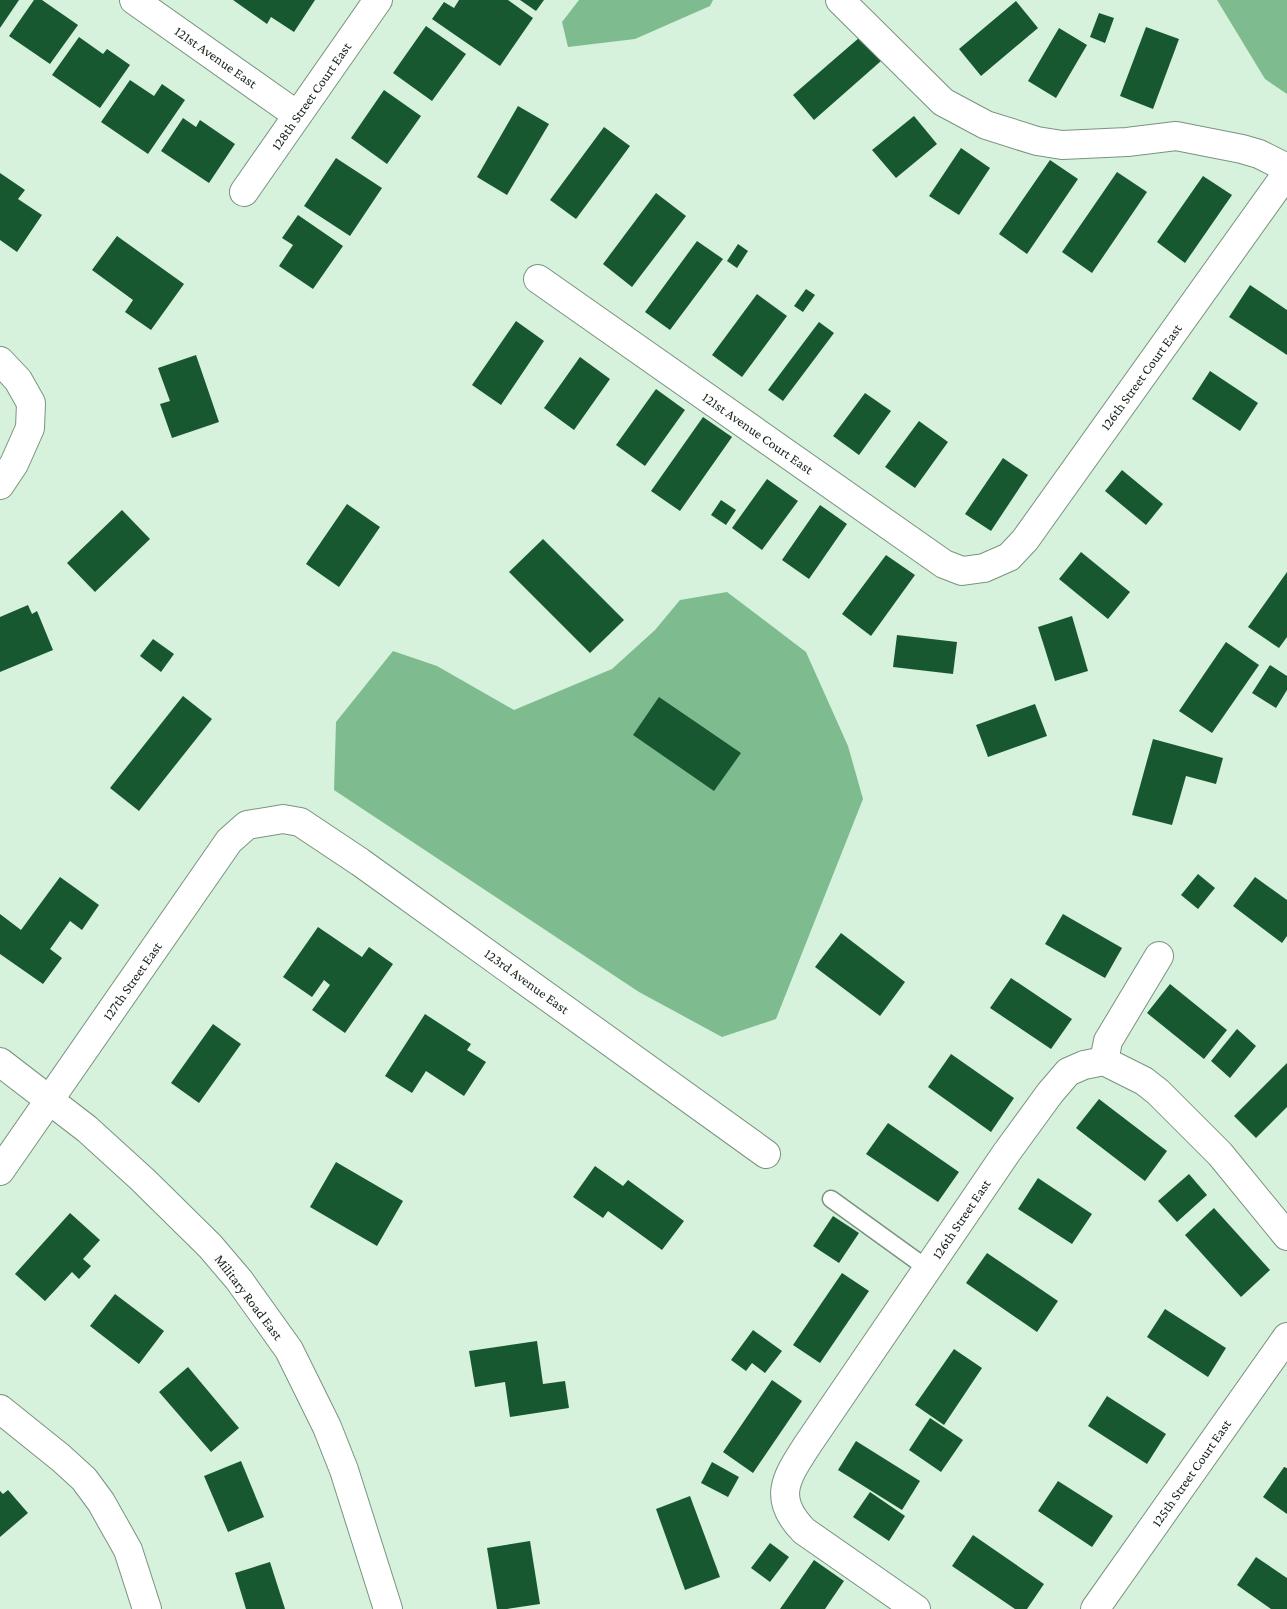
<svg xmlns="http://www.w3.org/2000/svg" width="1287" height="1609" viewBox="0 0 1287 1609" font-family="'Crimson Pro',serif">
  <rect width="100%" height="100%" fill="#d6f2dc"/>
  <g fill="#7ebc8f">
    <polygon points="579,0 713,0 710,6 635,39 568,47 562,22"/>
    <polygon points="1217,0 1287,0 1287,94 1265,79"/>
    <polygon points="727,592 806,652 848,746 863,799 776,1019 722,1037 639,992 334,790 336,722 393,651 437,666 514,710 612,669 655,630 680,600"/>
  </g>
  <g fill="#175830">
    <polygon points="0,0 19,0 0,28"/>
    <polygon points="34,0 42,0 78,25 50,64 9,36"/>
    <polygon points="233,0 315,0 294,32 271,17 267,24"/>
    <polygon points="459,0 508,0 533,18 500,66 432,19 444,2 454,8"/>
    <polygon points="520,0 544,0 536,11"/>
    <polygon points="1016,1 1038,28 981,76 959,49"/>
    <polygon points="1099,13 1114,18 1105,43 1090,37"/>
    <polygon points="426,26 466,54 432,101 393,73"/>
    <polygon points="1146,27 1179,39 1153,109 1120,96"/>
    <polygon points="1059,28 1087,45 1056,98 1028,81"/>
    <polygon points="79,37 103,54 107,49 130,65 100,108 52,75"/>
    <polygon points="860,37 881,61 814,120 793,95"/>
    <polygon points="130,80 154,96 162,84 185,100 148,154 101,122"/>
    <polygon points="384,90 421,116 387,164 351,138"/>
    <polygon points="518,106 549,124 507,195 477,177"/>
    <polygon points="914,116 937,144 896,178 872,150"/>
    <polygon points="183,118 196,127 200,120 235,144 209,183 161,151"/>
    <polygon points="604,127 630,146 576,219 550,200"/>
    <polygon points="961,148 990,168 959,215 929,196"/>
    <polygon points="336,158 382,188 350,236 304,206"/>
    <polygon points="1050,160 1078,179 1027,254 999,234"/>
    <polygon points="1117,172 1147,192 1092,273 1062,252"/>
    <polygon points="0,173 25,190 18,199 42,215 17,252 0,240"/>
    <polygon points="1203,176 1232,195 1185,263 1157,242"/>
    <polygon points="656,193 686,216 632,287 603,264"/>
    <polygon points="298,215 343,246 313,289 279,266 293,245 282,238"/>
    <polygon points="117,236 184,284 151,330 125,312 133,300 92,270"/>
    <polygon points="697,241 723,259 670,330 645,312"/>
    <polygon points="738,244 748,251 737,268 727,261"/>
    <polygon points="1250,285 1287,310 1287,355 1229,317"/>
    <polygon points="806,289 815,295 803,312 794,306"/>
    <polygon points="757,294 787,316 742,377 712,355"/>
    <polygon points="516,321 544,341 501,405 472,385"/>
    <polygon points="819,322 834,333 783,401 768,390"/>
    <polygon points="196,355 219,422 172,438 160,404 170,401 158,368"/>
    <polygon points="580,357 610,379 574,430 544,408"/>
    <polygon points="1210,371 1258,403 1240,431 1192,399"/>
    <polygon points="656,389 685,410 645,466 616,445"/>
    <polygon points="865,393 891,411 859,455 833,436"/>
    <polygon points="703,417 732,437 680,511 651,491"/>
    <polygon points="919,421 948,442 915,488 885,467"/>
    <polygon points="1003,458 1028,475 991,531 965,514"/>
    <polygon points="1122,470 1163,504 1146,525 1105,491"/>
    <polygon points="767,479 798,501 762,550 732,528"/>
    <polygon points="721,500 736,510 726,525 711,515"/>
    <polygon points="347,504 380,527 339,587 306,564"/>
    <polygon points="820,505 847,524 809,579 782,560"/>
    <polygon points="122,510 150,539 95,592 67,563"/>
    <polygon points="543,539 624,620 590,653 509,572"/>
    <polygon points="1081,552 1130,592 1108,619 1059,579"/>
    <polygon points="886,555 915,575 871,636 842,614"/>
    <polygon points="1287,572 1287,637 1279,648 1248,627"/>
    <polygon points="28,605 32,614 37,611 53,650 0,672 0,617"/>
    <polygon points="1072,616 1088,671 1055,681 1038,627"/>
    <polygon points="897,635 957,642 953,674 893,667"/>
    <polygon points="153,639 174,654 161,672 140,656"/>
    <polygon points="1226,642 1259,665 1212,733 1179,711"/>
    <polygon points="1270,665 1287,676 1287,690 1276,708 1252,693"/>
    <polygon points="183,696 212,719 139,811 110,788"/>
    <polygon points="659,697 741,753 714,791 633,735"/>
    <polygon points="1035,704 1047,736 988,757 976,725"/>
    <polygon points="1153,739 1223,758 1216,784 1186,776 1172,825 1132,815"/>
    <polygon points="1198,874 1215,888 1198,909 1181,895"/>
    <polygon points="60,877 99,905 82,930 70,921 50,949 62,958 43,984 0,954 0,914 21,930"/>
    <polygon points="1255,877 1287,900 1287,936 1282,943 1233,906"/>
    <polygon points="1063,914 1122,948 1105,978 1045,944"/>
    <polygon points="318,927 362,957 369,947 393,964 345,1033 312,1010 330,985 324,980 312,997 283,977"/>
    <polygon points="841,933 905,982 880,1016 815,967"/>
    <polygon points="1011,978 1072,1019 1051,1049 990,1008"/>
    <polygon points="1170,984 1227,1030 1204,1059 1147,1013"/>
    <polygon points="425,1014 471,1044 467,1050 486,1062 464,1096 426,1071 412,1093 385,1076"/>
    <polygon points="213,1024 241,1044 199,1103 171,1083"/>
    <polygon points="1237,1029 1256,1046 1230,1078 1211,1061"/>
    <polygon points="951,1054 1014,1098 991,1132 928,1087"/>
    <polygon points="1287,1063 1287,1107 1256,1138 1234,1116"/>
    <polygon points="1099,1099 1167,1151 1145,1181 1076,1128"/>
    <polygon points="888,1123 959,1172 938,1202 866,1154"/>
    <polygon points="336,1162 403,1201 377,1246 310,1207"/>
    <polygon points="595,1166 623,1186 628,1180 684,1221 662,1250 608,1211 603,1218 573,1197"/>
    <polygon points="1189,1174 1207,1195 1177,1222 1158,1201"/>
    <polygon points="1038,1178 1092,1214 1072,1244 1018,1209"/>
    <polygon points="1214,1208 1270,1270 1241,1297 1185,1235"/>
    <polygon points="70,1213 100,1240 83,1259 91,1266 79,1279 72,1272 45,1301 15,1274"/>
    <polygon points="833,1216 859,1233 839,1263 813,1246"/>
    <polygon points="987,1253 1058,1301 1037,1332 966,1283"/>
    <polygon points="842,1273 869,1291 820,1363 793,1345"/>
    <polygon points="115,1294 164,1331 139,1364 90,1326"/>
    <polygon points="1165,1309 1226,1348 1208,1377 1147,1337"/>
    <polygon points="753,1330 782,1351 765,1373 752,1363 746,1371 731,1360"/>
    <polygon points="537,1341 543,1384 565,1381 569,1408 510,1417 505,1382 475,1387 469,1351"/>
    <polygon points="954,1349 982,1368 944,1425 915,1405"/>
    <polygon points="188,1367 239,1428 211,1452 159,1392"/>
    <polygon points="772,1380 802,1401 753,1473 723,1452"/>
    <polygon points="1107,1396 1166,1434 1147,1464 1088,1426"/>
    <polygon points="930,1418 963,1440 941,1472 909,1450"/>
    <polygon points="856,1441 920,1481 902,1510 838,1470"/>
    <polygon points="241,1461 264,1517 228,1532 204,1476"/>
    <polygon points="712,1462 739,1477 728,1497 701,1483"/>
    <polygon points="1284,1467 1287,1468 1287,1514 1263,1497"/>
    <polygon points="1058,1481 1113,1516 1092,1547 1038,1511"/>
    <polygon points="8,1490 28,1513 0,1537 0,1491 3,1494"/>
    <polygon points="870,1492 905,1516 889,1541 853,1517"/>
    <polygon points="690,1496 720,1577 685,1590 656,1509"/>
    <polygon points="973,1535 1044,1584 1027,1609 1015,1609 952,1566"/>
    <polygon points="530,1541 540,1604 507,1609 497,1609 487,1548"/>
    <polygon points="770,1543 789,1557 770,1582 751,1568"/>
    <polygon points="1256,1557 1287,1578 1287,1609 1271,1609 1237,1585"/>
    <polygon points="814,1560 844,1581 825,1609 780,1609"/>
    <polygon points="270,1562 285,1609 246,1609 235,1573"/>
  </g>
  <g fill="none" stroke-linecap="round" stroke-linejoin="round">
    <g stroke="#79937f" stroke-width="19">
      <polyline id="service" points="831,1199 928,1269"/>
    </g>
    <g stroke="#79937f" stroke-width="30">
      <g id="minor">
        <polyline points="134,0 297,115"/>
        <polyline points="840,0 943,102 986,125 1037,141 1062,145 1127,142 1176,136 1242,149 1259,154 1287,168"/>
        <polyline points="244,192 378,0"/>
        <polyline points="538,279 944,564 962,571 984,568 1009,557 1025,540 1287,173"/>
        <polyline points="0,361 18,380 31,403 30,428 14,464 0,485"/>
        <polyline points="1104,1061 1144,1081 1158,1092 1220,1154 1287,1236"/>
        <polyline points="0,1171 229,841 247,825 283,819 300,822 360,862 766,1154"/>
        <polyline points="0,1409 61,1458 84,1479 101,1502 128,1550 147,1609"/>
        <path d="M916,1609L804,1531C772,1499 786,1478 806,1447L1007,1152L1050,1093L1068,1072L1084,1065L1104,1061L1108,1041L1159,956"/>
        <polyline points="1095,1609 1287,1337"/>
      </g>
    </g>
    <g stroke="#79937f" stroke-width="30">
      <polyline id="secondary" points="0,1062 87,1129 143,1180 210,1246 239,1280 289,1350 327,1427 344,1470 388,1609"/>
    </g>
    <use href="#service" stroke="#fff" stroke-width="16"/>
    <use href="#minor" stroke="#fff" stroke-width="28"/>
    <use href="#secondary" stroke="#fff" stroke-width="28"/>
  </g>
  <g text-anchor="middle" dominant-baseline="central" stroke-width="5" stroke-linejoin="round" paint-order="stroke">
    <g font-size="14" fill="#17211a" stroke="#fff">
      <text transform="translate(216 57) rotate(35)">121st Avenue East</text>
      <text transform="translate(311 96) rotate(-55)">128th Street Court East</text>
      <text transform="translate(1141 377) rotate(-54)">126th Street Court East</text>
      <text transform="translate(758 433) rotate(35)">121st Avenue Court East</text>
      <text transform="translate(132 981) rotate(-55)">127th Street East</text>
      <text transform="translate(527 981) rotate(36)">123rd Avenue East</text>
      <text transform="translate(961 1219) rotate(-56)">126th Street East</text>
      <text transform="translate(249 1297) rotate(53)">Military Road East</text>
      <text transform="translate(1191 1473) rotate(-55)">125th Street Court East</text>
    </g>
  </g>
</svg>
